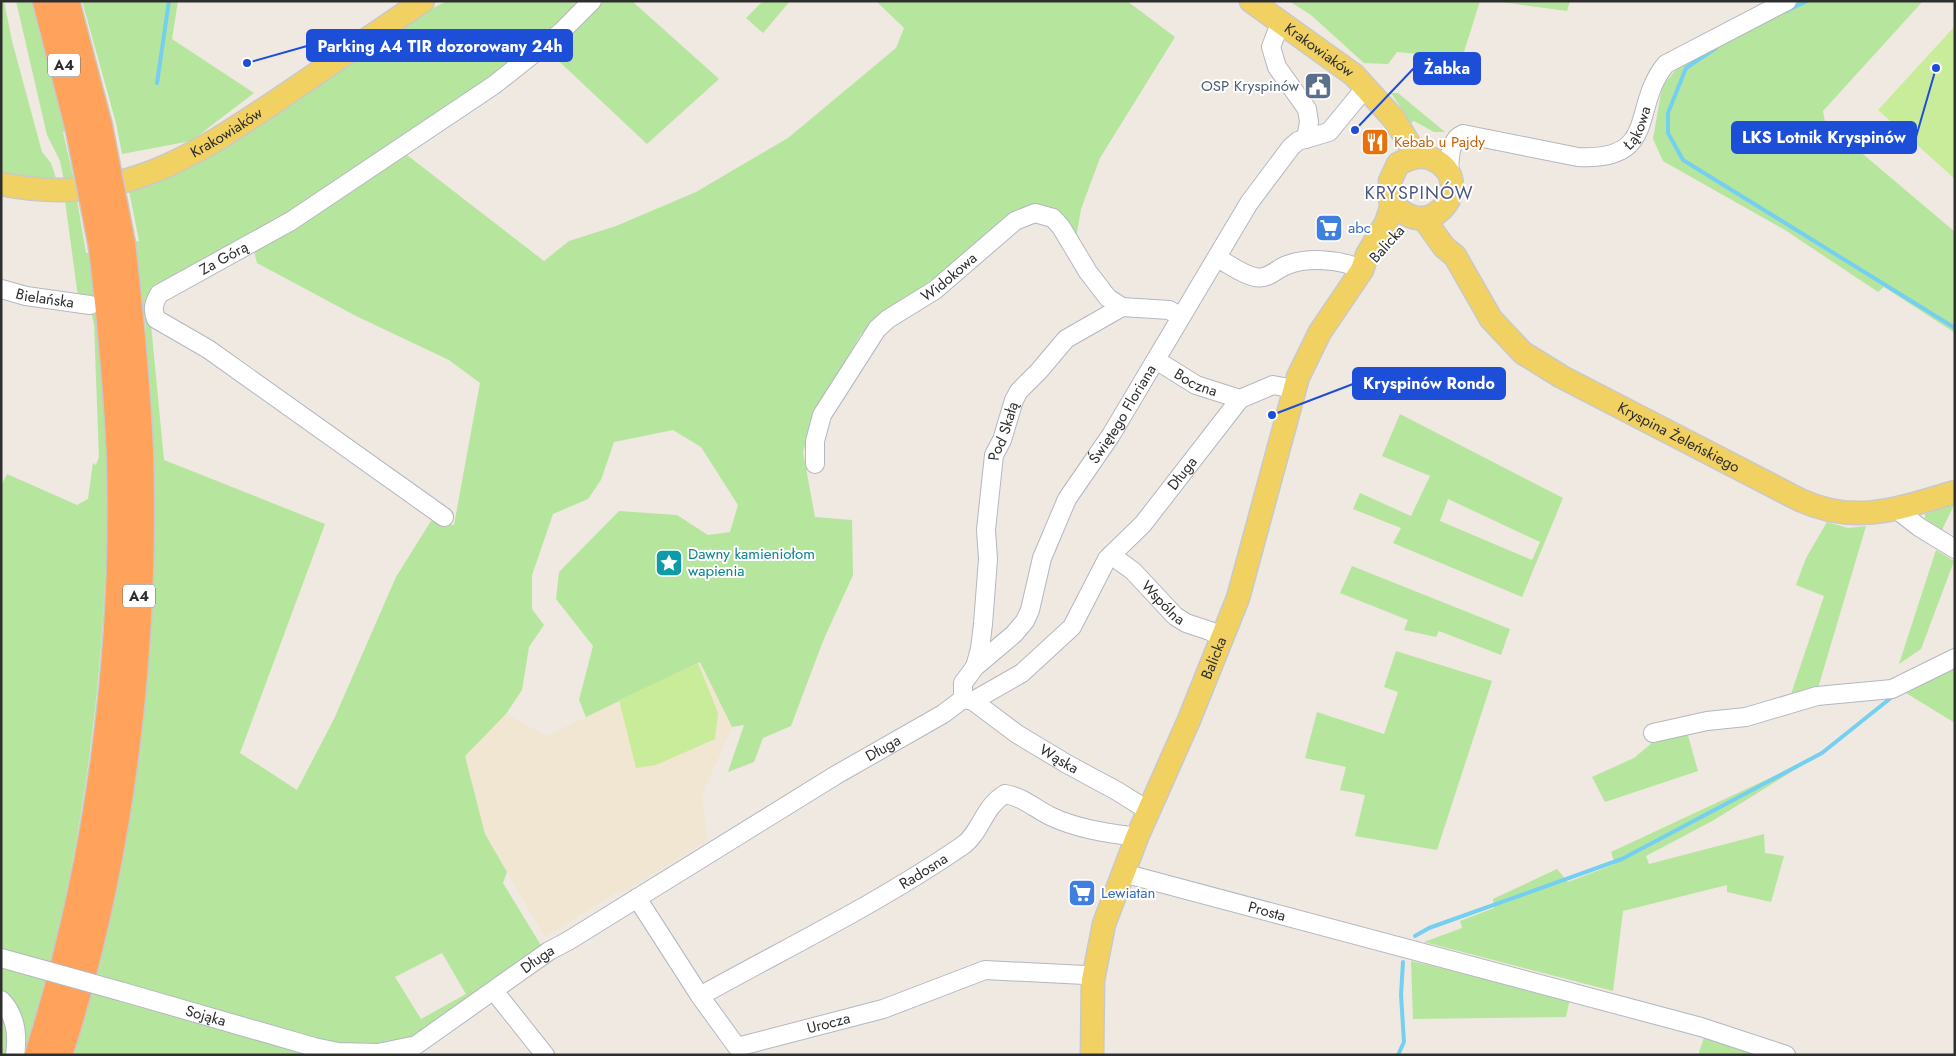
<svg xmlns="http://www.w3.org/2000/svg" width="1956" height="1056" viewBox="0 0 1956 1056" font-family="Jost,sans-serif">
  <rect width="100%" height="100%" fill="#efe9e1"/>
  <polygon fill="#f0e6d1" points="700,662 732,727 702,795 707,841 622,893 620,890 545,937 485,834 465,756 506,714 546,736"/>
  <g fill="#b6e59e" fill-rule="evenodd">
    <polygon points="1,1 4,1 12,41 42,152 51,163 57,181 1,175"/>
    <polygon points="16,1 34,1 67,131 63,132 75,184 65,185 60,161 47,135"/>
    <polygon points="82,1 178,1 172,39 254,93 191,141 122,154 116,123"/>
    <path d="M447,1H583L492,81L283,220L192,272L150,314L164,460L325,524L240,753L297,790L334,719L396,577L431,521L454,525L480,383L449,360L356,316L257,263L254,251L403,152L544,261L569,241L616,226L696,192L788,138L896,48L904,28L876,1H1127L1175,37L1100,158L1081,209L1075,244L1051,211L974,249L879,318L861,334L816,410L803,452L815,517L852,520L853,575L823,641L791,726L763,738L754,762L728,772L744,725L732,727L700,662L586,717L579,700L593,646L556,599L559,572L619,511L677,515L708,535L730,532L738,505L701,447L673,430L614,442L601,480L588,499L553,514L532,575V609L544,625L529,647L522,690L506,714L465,756L485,834L507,872L503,883L542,947L419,1036L356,1049L238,1020L210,1007L137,988L97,974L130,817L144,710L149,629L140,333L146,329L133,242L139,241L129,191L180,172L210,156L419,15ZM442,953L466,994L421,1019L395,977Z"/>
    <polygon points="604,1 632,1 719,79 647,144 548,51"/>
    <polygon points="763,1 790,1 763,33 746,18"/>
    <polygon points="1289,1 1480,1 1457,74 1429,55 1397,52 1388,64 1364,63 1311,15"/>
    <polygon points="1493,1 1570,1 1567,11"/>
    <polygon points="1796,1 1923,1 1823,111 1825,122 1955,232 1955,333 1884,287 1878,292 1785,230 1663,161 1653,139 1662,87 1682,62"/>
    <polygon points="1391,93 1398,93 1445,132 1434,132 1414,121 1411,123"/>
    <polygon points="64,193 76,194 86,253 91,252 95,301 78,297"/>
    <path d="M91,311L97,312C102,384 108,455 107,527C104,673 85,823 50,965L1,951V486L7,474L77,505L88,499L93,463L96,465L99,457L94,325Z"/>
    <path d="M1400,414L1563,498L1522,597L1393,543L1401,528L1353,509L1360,493L1411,516L1430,476L1382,456ZM1448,499L1540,542L1532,560L1440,521Z"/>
    <polygon points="1955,503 1942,530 1925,519 1925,513"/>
    <polygon points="1827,522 1848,528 1866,526 1818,688 1789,700 1824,596 1796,585 1806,558"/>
    <polygon points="1936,550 1954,561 1921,649 1899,664"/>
    <polygon points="1352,566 1510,629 1501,655 1439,631 1436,637 1404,630 1408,620 1340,593"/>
    <polygon points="1396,651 1492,681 1437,850 1355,836 1365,795 1340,790 1346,767 1305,758 1317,712 1384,734 1398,692 1384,687"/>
    <polygon points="1955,663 1955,723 1901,690"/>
    <polygon points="1687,732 1698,771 1605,802 1592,777 1634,758 1659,737"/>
    <polygon points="1817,756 1714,820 1646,856 1649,864 1764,834 1765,853 1784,856 1771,902 1727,892 1727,885 1623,911 1613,991 1424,942 1462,928 1460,921 1494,908 1493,899 1557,869 1568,882 1615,864 1611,852"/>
    <polygon points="1411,961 1570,998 1566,1017 1413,1019"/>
    <polygon points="1,967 47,978 24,1055 18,1055 25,1030 14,1010 1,995"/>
    <polygon points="91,989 330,1055 71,1055"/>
    <polygon points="1,1010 9,1026 11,1055 1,1055"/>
    <polygon points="1705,1035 1763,1055 1698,1055"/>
  </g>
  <g fill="#c9ec9a">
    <polygon points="1955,26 1955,179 1878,110"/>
    <polygon points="698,663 718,713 715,739 656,765 636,768 619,700"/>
  </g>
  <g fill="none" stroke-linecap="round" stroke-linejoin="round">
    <g stroke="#75cff0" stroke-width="4">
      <polyline points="1784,12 1807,1"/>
      <polyline points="1716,48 1686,68 1668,113 1668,133 1683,160 1955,328"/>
      <polyline points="157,83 169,1"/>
      <polyline points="1415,936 1429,928 1622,859 1822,753 1892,697"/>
      <polyline points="1398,1055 1404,1042 1401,995 1403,962"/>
    </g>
    <g stroke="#b4b7c1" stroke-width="20">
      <g id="minor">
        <polyline points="1281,21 1271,47 1277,67 1307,109 1309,122 1306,139"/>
        <path id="s1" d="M1449,175C1450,161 1448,140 1463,134L1578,157C1660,161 1630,107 1666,64L1787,1"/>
        <path d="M1217,258C1229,264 1243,275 1255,277C1268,280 1276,269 1287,265C1308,257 1342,259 1362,270"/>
        <path id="s2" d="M1,289L26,296L90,305"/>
        <path id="s3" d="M1156,360L1196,385L1240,399"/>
        <path id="s4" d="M815,464V441L822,415L877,329L888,319L935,290L1015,221L1035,213L1053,218L1061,227L1088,272L1108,298L1122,307"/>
        <polyline points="1896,509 1919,527 1955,549"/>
        <path id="s5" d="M444,517L208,349L156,319C152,309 154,303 159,294L291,221L494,85L561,32L592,1"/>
        <path id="s6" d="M1111,555L1133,571L1175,616L1186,623L1210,631L1223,638"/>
        <path id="s7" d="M975,667L980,649L983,624L988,559L986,530L994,455L1002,440L1014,400L1019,391L1039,371L1066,339L1122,307L1169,310L1180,316"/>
        <path id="s8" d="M963,699V683L975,667L1014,634L1025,621L1030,610L1042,558L1067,499L1111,435L1249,203L1291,147L1298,141L1329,132L1366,87"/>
        <path id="s9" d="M973,701L1022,673L1072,627L1107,559L1143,524L1240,399L1273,385L1294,389"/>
        <polyline points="1653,733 1707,721 1746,717 1817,696 1892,689 1955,658"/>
        <path id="s10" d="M1123,873L1701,1027L1786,1055"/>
        <path id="s11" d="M637,898L700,996L737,1047L883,1009L985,970L1085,975L1093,980"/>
        <polyline points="1,958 19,963"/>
        <polyline points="494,991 545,1055"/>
        <path id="s12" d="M123,992L314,1047L338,1052L378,1053L412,1046"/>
        <path id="s13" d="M700,996C788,947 879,903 962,846C981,833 983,807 1005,794C1023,797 1034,808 1050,816C1077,829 1107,833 1137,837"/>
        <path d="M1,1000C16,1015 18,1035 15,1055"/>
        <path id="s14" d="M402,1055L549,951L568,941L836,775L943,714L963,699L973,701L1017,734L1067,764L1117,791L1149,811"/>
      </g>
    </g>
    <g stroke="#c9c9c9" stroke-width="25">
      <g id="major">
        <path id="s15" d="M1251,1L1354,75L1394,119L1417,156"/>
        <path id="s16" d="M1,184C118,208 193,157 285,95C331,64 377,32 423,1"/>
        <path id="s17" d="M1424,219L1444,247L1455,256L1491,319L1523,353L1562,377L1800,500C1857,526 1899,508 1955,492"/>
        <path id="s18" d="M1092,1055L1093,980L1104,924L1137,837L1189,720L1238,598L1298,377L1320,332L1362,270L1367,255L1386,223L1391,208L1390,181L1398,164C1411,157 1424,153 1438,162C1477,188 1425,249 1390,199"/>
      </g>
    </g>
    <g stroke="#c9c9c9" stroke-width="29">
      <g id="highway">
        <polyline points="46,1 79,130"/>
        <polyline points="66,1 99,126"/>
        <path d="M38,1055C99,863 126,657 120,456C117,386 110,317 102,247"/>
        <path d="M59,1055C121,862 146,655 140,453C137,383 130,313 122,244"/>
      </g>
    </g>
    <use href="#minor" stroke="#fff" stroke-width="18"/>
    <use href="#major" stroke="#f2d163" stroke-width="22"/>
    <use href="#highway" stroke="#ffa35c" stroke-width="26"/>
    <g stroke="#b4b7c1" stroke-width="20" stroke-linecap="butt">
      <polyline id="minor-bridge" points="19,963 123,992"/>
    </g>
    <g stroke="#c9c9c9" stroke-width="29" stroke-linecap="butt">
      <g id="highway-bridge">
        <polyline points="99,126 122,244"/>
        <polyline points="79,130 102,247"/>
      </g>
    </g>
    <use href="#minor-bridge" stroke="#fff" stroke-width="18"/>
    <use href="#highway-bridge" stroke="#ffa35c" stroke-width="26"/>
  </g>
  <defs>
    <g id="civic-square" transform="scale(1.4375)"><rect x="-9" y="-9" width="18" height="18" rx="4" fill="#5c6f8a" stroke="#fff"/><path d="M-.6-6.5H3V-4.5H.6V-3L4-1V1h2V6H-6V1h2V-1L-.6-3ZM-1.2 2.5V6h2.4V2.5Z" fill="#fff"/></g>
    <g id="restaurant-square" transform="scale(1.4375)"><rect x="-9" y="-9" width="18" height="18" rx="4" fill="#e8710a" stroke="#fff"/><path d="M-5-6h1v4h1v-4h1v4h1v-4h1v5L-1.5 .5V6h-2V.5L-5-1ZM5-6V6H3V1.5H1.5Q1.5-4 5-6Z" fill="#fff"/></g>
    <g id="supermarket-square" transform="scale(1.4375)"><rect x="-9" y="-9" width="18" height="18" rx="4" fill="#3f7fe0" stroke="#fff"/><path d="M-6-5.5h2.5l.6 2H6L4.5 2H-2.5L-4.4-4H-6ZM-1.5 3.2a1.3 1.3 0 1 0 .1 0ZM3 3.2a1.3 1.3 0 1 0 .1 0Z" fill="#fff"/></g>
    <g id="sight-square" transform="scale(1.4375)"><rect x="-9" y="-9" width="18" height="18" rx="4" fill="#0f9aa8" stroke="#fff"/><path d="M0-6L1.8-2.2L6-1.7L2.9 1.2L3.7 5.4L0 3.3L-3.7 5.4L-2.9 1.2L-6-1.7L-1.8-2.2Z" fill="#fff"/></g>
  </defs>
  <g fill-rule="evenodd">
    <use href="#civic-square" x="1318" y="86"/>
    <use href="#restaurant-square" x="1375" y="142"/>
    <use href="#supermarket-square" x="1329" y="228"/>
    <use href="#sight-square" x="669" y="563"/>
    <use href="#supermarket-square" x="1082" y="893"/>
  </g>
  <g text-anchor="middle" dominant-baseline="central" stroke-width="4" stroke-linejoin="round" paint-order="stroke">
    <g fill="#fff" stroke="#6d6d6d" stroke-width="1">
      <rect x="48" y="53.5" width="32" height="23" rx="4"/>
      <rect x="123" y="584.5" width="32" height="23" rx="4"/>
    </g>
    <g font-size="14" font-weight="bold" fill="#2e2e2e">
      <text x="64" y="65">A4</text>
      <text x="139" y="596">A4</text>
    </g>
    <g font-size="15" fill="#2e2e2e" stroke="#fff">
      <text stroke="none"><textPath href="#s15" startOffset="84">Krakowiaków</textPath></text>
      <text stroke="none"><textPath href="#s1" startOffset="236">Łąkowa</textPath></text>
      <text stroke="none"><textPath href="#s16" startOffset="238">Krakowiaków</textPath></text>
      <text transform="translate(1387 244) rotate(-48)">Balicka</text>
      <text stroke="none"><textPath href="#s5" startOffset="450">Za Górą</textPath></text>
      <text stroke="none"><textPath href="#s4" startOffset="241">Widokowa</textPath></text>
      <text stroke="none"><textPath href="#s2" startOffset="45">Bielańska</textPath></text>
      <text stroke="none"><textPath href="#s3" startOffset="46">Boczna</textPath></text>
      <text stroke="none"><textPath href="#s8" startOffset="335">Świętego Floriana</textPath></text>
      <text stroke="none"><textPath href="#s7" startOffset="239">Pod Skałą</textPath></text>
      <text stroke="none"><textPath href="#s17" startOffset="345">Kryspina Żeleńskiego</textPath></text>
      <text stroke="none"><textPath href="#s9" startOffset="315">Długa</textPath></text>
      <text stroke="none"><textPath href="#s6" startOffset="71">Wspólna</textPath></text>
      <text stroke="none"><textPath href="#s18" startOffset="420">Balicka</textPath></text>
      <text stroke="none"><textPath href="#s14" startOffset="571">Długa</textPath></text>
      <text stroke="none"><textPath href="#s14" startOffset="779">Wąska</textPath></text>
      <text stroke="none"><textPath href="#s13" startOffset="256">Radosna</textPath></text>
      <text stroke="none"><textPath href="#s10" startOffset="149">Prosta</textPath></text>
      <text stroke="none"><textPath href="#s14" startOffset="166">Długa</textPath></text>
      <text stroke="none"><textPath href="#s12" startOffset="86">Sojąka</textPath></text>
      <text stroke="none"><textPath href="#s11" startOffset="274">Urocza</textPath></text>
    </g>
    <g font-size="15" fill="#4e5e75" stroke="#fff" text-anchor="end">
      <text x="1299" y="86">OSP Kryspinów</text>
    </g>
    <g font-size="15" fill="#c56008" stroke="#fff" text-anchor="start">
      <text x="1394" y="142">Kebab u Pajdy</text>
    </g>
    <g font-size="15" fill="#366cbe" stroke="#fff" text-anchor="start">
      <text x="1348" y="228">abc</text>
      <text x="1101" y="893">Lewiatan</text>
    </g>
    <g font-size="15" fill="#0d838f" stroke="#fff" text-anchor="start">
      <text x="688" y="554">Dawny kamieniołom<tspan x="688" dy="17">wapienia</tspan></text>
    </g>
    <g font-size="18" letter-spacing="1" fill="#4d5680" stroke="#fff">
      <text x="1419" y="193">KRYSPINÓW</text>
    </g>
  </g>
  <path fill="none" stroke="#1d4ed8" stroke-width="2" d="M247 63L307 46M1355 130L1414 68M1936 68L1916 137M1272 415L1353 384"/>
  <g fill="#1d4ed8" stroke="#fff" stroke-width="2">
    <circle cx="247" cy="63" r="5"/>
    <circle cx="1355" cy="130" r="5"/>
    <circle cx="1936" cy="68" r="5"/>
    <circle cx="1272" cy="415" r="5"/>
  </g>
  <g fill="#1d4ed8" stroke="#1d4ed8" stroke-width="2">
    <rect x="307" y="30" width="265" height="31" rx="5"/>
    <rect x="1414" y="53" width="66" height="31" rx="5"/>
    <rect x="1732" y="122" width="184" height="31" rx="5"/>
    <rect x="1353" y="368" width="152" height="31" rx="5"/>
  </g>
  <g font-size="16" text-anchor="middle" font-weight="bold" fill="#fff">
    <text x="440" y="52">Parking A4 TIR dozorowany 24h</text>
    <text x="1447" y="74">Żabka</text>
    <text x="1824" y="143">LKS Lotnik Kryspinów</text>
    <text x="1429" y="389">Kryspinów Rondo</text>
  </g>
  <rect width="1956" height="1056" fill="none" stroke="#2e2e2e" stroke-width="5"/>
</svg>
